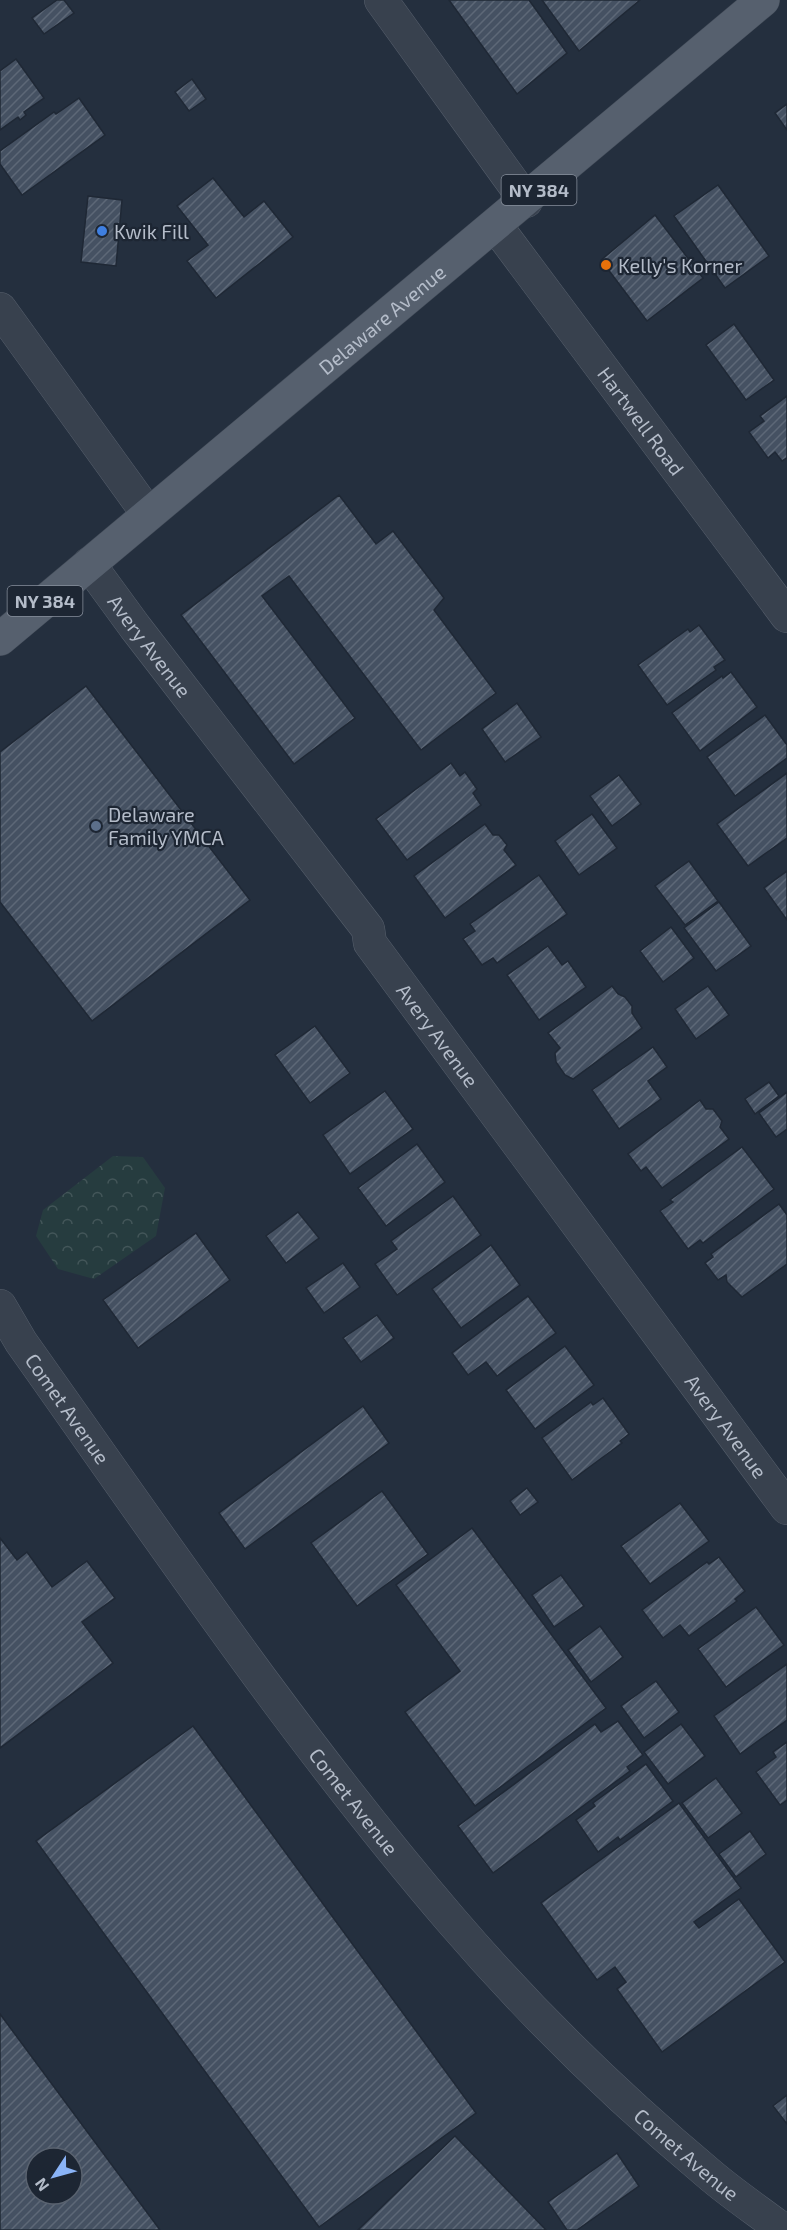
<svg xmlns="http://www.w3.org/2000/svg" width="787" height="2230" viewBox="0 0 787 2230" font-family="'Exo 2',sans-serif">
  <defs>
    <pattern id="park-crowns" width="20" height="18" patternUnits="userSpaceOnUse" patternTransform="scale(1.5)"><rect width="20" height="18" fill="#263c3f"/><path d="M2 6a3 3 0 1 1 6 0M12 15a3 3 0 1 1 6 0" fill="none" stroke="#435659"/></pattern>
    <pattern id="building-hatch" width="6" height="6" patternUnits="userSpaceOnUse" patternTransform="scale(1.5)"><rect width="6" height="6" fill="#455162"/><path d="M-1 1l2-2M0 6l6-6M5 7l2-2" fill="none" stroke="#5d6877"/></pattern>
  </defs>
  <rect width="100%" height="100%" fill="#242f3e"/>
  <polygon fill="url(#park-crowns)" points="113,1156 143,1157 165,1188 156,1236 94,1279 58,1269 36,1236 43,1210"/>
  <g fill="url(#building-hatch)" stroke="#1f2835" stroke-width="1.5" fill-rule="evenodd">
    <polygon points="57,0 64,0 74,13 44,34 32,18"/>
    <polygon points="449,0 529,0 567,53 517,94"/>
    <polygon points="542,0 640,0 579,51"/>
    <polygon points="16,59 44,98 24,112 26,115 20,120 18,117 0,130 0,71"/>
    <polygon points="192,79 206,99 189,111 175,92"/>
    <polygon points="79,98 105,135 22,195 0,164 0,151 54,112 56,114"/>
    <polygon points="787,104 787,130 775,113"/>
    <polygon points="213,178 244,217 264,201 293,237 216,298 187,261 208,245 177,206"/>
    <polygon points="718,185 769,256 725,288 674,216"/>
    <polygon points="88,196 122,200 116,266 81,262"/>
    <polygon points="655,215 703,278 647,321 601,260"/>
    <polygon points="734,324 774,380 746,400 706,345"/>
    <polygon points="787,396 787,458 782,461 775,452 768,458 749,432 764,421 760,416"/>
    <polygon points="339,495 376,544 393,531 444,598 434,610 496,693 421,750 289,576 262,596 355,718 294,764 181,615"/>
    <polygon points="699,625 725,660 714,667 716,670 667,705 638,665 688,629 690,632"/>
    <polygon points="731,672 757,707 700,751 672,713 722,676 723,678"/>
    <polygon points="86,686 250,900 92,1021 0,902 0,752"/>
    <polygon points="517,703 541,737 505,762 482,729"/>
    <polygon points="765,715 787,745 787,758 735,796 707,757"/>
    <polygon points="451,763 460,776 465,772 477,789 473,793 481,805 407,860 376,819"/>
    <polygon points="787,773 787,838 748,866 717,824"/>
    <polygon points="619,775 641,804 612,826 590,796"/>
    <polygon points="592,814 617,848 579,875 555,841"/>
    <polygon points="485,824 493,835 499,835 507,845 504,850 516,865 445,918 414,876"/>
    <polygon points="689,861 718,901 685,925 655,886"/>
    <polygon points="787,871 787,920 764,888"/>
    <polygon points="539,875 567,914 497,963 493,958 482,965 463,939 475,931 470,924"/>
    <polygon points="719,902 751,946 716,971 684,928"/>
    <polygon points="671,927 694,958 663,982 640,951"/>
    <polygon points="548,946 562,965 568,961 586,987 539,1020 507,975"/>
    <polygon points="612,986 618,994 625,997 632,1006 632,1013 642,1028 573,1079 565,1075 556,1062 555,1053 560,1048 548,1033"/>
    <polygon points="708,986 729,1015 696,1039 675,1009"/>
    <polygon points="315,1026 350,1073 310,1103 275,1055"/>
    <polygon points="653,1047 667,1067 648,1081 661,1099 619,1129 592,1090"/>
    <polygon points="769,1082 779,1096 755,1114 745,1099"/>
    <polygon points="385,1091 413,1129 350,1174 323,1135"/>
    <polygon points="787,1092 787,1129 776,1137 759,1113"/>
    <polygon points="700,1100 706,1109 713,1109 722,1121 720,1127 729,1139 662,1188 646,1167 641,1171 628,1154"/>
    <polygon points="417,1144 445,1182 386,1226 358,1188"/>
    <polygon points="742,1147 774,1189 703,1243 700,1240 688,1249 660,1211 673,1202 670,1200"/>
    <polygon points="453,1196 481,1235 397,1295 375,1264 397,1249 391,1241"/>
    <polygon points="779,1204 787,1215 787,1264 742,1297 727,1282 726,1275 718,1280 705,1263 713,1257 711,1254"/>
    <polygon points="298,1212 319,1238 286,1263 266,1236"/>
    <polygon points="196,1233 230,1280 138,1348 103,1300"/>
    <polygon points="491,1245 520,1285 461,1328 432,1289"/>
    <polygon points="343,1263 360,1287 324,1313 306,1288"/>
    <polygon points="528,1296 556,1333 497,1376 486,1362 468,1375 452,1353"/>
    <polygon points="377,1315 394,1338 361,1362 343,1338"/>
    <polygon points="565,1346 594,1385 535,1429 506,1390"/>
    <polygon points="603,1398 629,1434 620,1441 622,1443 572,1480 542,1438 591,1402 593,1405"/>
    <polygon points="363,1406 389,1443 245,1549 219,1513"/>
    <polygon points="527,1488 538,1502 520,1515 510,1501"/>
    <polygon points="382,1491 428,1554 357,1606 311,1543"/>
    <polygon points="680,1503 709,1541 650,1584 621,1546"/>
    <polygon points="472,1528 606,1708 475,1806 405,1712 460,1671 396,1585"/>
    <polygon points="0,1538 17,1560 27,1552 52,1587 87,1561 115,1598 82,1622 113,1663 0,1748"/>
    <polygon points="719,1557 745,1591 735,1599 737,1601 689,1636 680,1625 663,1638 642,1610 707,1562 709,1564"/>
    <polygon points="561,1575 584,1606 554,1627 532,1595"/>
    <polygon points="756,1607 784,1645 726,1687 698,1649"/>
    <polygon points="600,1626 623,1657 591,1682 568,1650"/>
    <polygon points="787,1664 787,1720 740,1754 714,1716"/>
    <polygon points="656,1681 679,1712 644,1738 621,1706"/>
    <polygon points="618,1721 643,1755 627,1767 630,1771 493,1873 458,1826 595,1724 601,1732"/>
    <polygon points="681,1724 705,1756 668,1784 644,1752"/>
    <polygon points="193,1726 476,2113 319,2227 36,1841"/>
    <polygon points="787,1742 787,1800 780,1805 756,1772 776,1757 773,1752"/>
    <polygon points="646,1764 673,1801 620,1840 618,1837 598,1852 576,1820 595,1806 593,1803"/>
    <polygon points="716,1778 742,1813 708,1838 682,1803"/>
    <polygon points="679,1803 741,1888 694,1922 699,1928 739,1899 785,1962 662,2052 617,1989 626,1982 615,1967 597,1980 541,1903"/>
    <polygon points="750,1831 766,1854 736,1877 719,1854"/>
    <path d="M0,2014L160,2230H0ZM36,2158H72V2194H36Z"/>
    <polygon points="787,2095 787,2124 773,2106"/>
    <polygon points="455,2136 546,2230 358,2230"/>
    <polygon points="617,2153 639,2186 577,2230 567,2230 548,2202"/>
  </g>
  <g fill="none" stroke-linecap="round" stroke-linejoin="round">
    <g stroke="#565f6c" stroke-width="34">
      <g id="street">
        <polyline points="381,0 526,201"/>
        <path id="s1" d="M496,226L787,616"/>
        <polyline points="0,309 148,514"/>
        <path id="s2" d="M89,564L135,627L368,929L370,943L787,1508"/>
        <path id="s3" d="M0,1306L21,1342C160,1538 295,1738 451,1920C529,2011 616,2096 708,2173C731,2193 758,2211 783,2230"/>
      </g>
    </g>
    <g stroke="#414a57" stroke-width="34">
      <g id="primary">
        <path id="s4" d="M0,639L763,0"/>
      </g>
    </g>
    <use href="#street" stroke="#38414e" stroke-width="33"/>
    <use href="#primary" stroke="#56606e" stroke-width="33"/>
  </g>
  <circle fill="#3f7fe0" stroke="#1d2633" stroke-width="2" cx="102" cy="231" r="6"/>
  <circle fill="#e8710a" stroke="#1d2633" stroke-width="2" cx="606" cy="265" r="6"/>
  <circle fill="#5c6f8a" stroke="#1d2633" stroke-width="2" cx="96" cy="826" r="6"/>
  <g text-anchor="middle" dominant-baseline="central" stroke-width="4.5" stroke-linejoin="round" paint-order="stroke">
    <g fill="#1d2633" stroke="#878f9c" stroke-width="1.5">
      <rect x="501.5" y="175" width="75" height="30" rx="4.5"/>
      <rect x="7.5" y="586" width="75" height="30" rx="4.5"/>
    </g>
    <g font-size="18" font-weight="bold" fill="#b4bcc9">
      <text x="539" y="190">NY 384</text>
      <text x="45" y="601">NY 384</text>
    </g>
    <g font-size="20" fill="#b4bcc9" stroke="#1d2633" text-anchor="start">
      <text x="114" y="231">Kwik Fill</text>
      <text x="618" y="265">Kelly's Korner</text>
      <text x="108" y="814">Delaware<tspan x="108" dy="23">Family YMCA</tspan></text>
    </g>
    <g font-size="20" fill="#b4bcc9" stroke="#1d2633">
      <text stroke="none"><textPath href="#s4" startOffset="498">Delaware Avenue</textPath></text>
      <text stroke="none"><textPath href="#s1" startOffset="243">Hartwell Road</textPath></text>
      <text stroke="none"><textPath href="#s2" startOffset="102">Avery Avenue</textPath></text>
      <text stroke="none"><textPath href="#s2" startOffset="588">Avery Avenue</textPath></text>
      <text stroke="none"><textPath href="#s3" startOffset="123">Comet Avenue</textPath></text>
      <text stroke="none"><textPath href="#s2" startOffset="1074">Avery Avenue</textPath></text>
      <text stroke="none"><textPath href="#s3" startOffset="609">Comet Avenue</textPath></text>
      <text stroke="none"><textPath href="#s3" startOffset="1095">Comet Avenue</textPath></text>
    </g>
  </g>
  <g transform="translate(54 2176) rotate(234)"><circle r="28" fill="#1d2633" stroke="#59626f" stroke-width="1.5"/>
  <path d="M0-4.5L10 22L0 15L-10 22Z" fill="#8ab4f8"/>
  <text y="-9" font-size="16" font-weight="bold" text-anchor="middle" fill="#b4bcc9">N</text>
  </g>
</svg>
